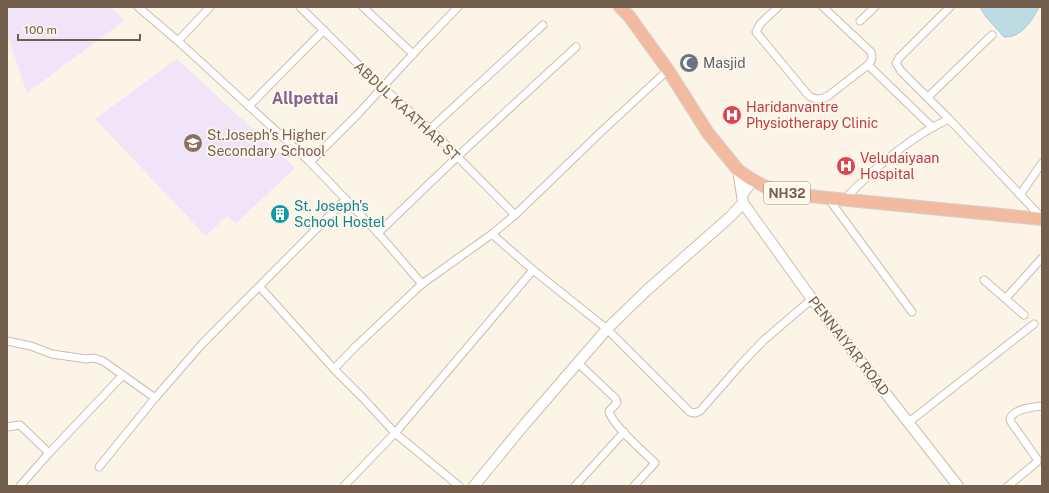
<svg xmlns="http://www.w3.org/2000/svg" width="1049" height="493" viewBox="0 0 1049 493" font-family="'Public Sans',sans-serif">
  <rect width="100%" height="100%" fill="#fbf4e7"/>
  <g fill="#f1e3f8">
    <polygon points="7,7 111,7 124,21 27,93 7,33"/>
    <polygon points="177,59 295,168 236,223 227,216 206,236 95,119"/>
  </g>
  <path fill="#bcdce4" stroke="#a3cad5" d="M980,7H1039C1032,21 1021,38 1004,37L986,17Z"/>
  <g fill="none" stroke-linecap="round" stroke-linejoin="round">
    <g stroke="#ccbdad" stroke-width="9">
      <g id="street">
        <polyline points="138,7 178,41 310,162 358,114 413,54 458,7"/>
        <polyline points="300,7 375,81 430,129 515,215"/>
        <polyline points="363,7 413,54"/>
        <path d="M778,7L760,24L756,32L809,96C816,100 820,100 828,96L868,65"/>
        <path d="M823,7L871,52C873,58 872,60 868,65L932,127"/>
        <polyline points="860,21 875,7"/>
        <polyline points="178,41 210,7"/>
        <polyline points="928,97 992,35"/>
        <polyline points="249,106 324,30"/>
        <polyline points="949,119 901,71 896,63 899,58 950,7"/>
        <polyline points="430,129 543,25"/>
        <polyline points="310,162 378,233 422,284"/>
        <polyline points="1020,195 1042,163"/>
        <polyline points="828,198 912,312"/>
        <path d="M844,200C874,168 910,137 949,119L1042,218"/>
        <polyline points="378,233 457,157 576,47"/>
        <polyline points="492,234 533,270 607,329 690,412 695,413 700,411 742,363 764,340 812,299"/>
        <polyline points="984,280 1024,315"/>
        <polyline points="260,287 334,369 362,397 395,433 459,486"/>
        <polyline points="1006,298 1042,258"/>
        <polyline points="7,341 31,346 52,354 86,359 94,358 103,361 155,398 202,344 346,199"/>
        <path d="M577,362L616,399L617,403L609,411C611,424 645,453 655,463L634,486"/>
        <polyline points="334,369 355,347 422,284 492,234 515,215 603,130 668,70"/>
        <polyline points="909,422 1034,324"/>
        <polyline points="7,427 20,425 49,453"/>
        <polyline points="99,467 155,398"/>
        <polyline points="20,486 49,453 123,375"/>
        <polyline points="344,486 395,433 533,270"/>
        <polyline points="575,486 624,432"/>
        <path d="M1008,486L1037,462V459L1011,422L1010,419C1013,409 1032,407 1042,406"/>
      </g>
    </g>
    <g stroke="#cfbdab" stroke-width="12">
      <g id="secondary">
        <polyline points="738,170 742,195"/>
        <polyline points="743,203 812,299 958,486"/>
        <polyline points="743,203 742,195 753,180"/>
        <polyline points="474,486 524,425 607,329 646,291 731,216 743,203"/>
      </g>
    </g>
    <g stroke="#d8d2cd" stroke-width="14">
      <polyline id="highway" points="620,7 629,16 668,70 708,133 738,170 751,179 766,187 792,194 828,198 1042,219"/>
    </g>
    <use href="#street" stroke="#fff" stroke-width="7"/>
    <use href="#secondary" stroke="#fff" stroke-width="10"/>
    <use href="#highway" stroke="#f2bba1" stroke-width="12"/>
  </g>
  <defs>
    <g id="mosque-disc" transform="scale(1)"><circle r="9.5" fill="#6b7280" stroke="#fef8ed"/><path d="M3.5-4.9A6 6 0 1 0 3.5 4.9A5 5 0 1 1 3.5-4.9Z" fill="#fff"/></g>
    <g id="hospital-disc" transform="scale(1)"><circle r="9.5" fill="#e0444e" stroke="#fef8ed"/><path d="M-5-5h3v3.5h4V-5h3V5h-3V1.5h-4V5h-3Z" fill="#fff"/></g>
    <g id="school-disc" transform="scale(1)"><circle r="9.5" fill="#8d6e63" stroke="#fef8ed"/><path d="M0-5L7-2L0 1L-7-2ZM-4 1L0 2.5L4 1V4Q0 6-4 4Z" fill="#fff"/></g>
    <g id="building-disc" transform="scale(1)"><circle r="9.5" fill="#0f9aa8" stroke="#fef8ed"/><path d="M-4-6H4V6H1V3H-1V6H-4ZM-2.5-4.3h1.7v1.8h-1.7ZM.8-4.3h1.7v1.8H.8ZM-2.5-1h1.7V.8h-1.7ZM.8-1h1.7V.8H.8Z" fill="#fff"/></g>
  </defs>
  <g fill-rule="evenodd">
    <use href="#mosque-disc" x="689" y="63"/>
    <use href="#hospital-disc" x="732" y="115"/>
    <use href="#school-disc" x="193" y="143"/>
    <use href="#hospital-disc" x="846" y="166"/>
    <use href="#building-disc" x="280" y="214"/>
  </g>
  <g text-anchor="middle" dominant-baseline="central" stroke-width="3.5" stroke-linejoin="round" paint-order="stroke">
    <rect fill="#fef8ed" stroke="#9d8c7c" stroke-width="1" x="764" y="182" width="46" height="22" rx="3"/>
    <g font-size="13" font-weight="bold" fill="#735d4c">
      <text x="787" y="193">NH32</text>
    </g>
    <g font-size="14" fill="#5b616d" stroke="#fef8ed" text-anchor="start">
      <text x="703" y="63">Masjid</text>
    </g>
    <g font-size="14" fill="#be3a42" stroke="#fef8ed" text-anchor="start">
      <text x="746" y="107">Haridanvantre<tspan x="746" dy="16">Physiotherapy Clinic</tspan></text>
      <text x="860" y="158">Veludaiyaan<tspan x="860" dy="16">Hospital</tspan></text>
    </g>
    <g font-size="14" fill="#735d4c" stroke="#fef8ed">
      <text transform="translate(407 111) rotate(43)">ABDUL KAATHAR ST</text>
      <text transform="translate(849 346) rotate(52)">PENNAIYAR ROAD</text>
    </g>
    <g font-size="14" fill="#785e54" stroke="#fef8ed" text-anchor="start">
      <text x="207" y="135">St.Joseph's Higher<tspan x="207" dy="16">Secondary School</tspan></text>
    </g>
    <g font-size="14" fill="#0d838f" stroke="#fef8ed" text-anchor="start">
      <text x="294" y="206">St. Joseph's<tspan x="294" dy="16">School Hostel</tspan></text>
    </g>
    <g font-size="16" font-weight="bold" fill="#84648f" stroke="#fef8ed">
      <text x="305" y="98">Allpettai</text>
    </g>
  </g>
  <rect width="1049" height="493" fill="none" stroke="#735d4c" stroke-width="16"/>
  <path d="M18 34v6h122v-6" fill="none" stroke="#735d4c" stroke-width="2"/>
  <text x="24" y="34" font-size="12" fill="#735d4c" stroke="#fef8ed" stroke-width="3" paint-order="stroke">100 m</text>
</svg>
